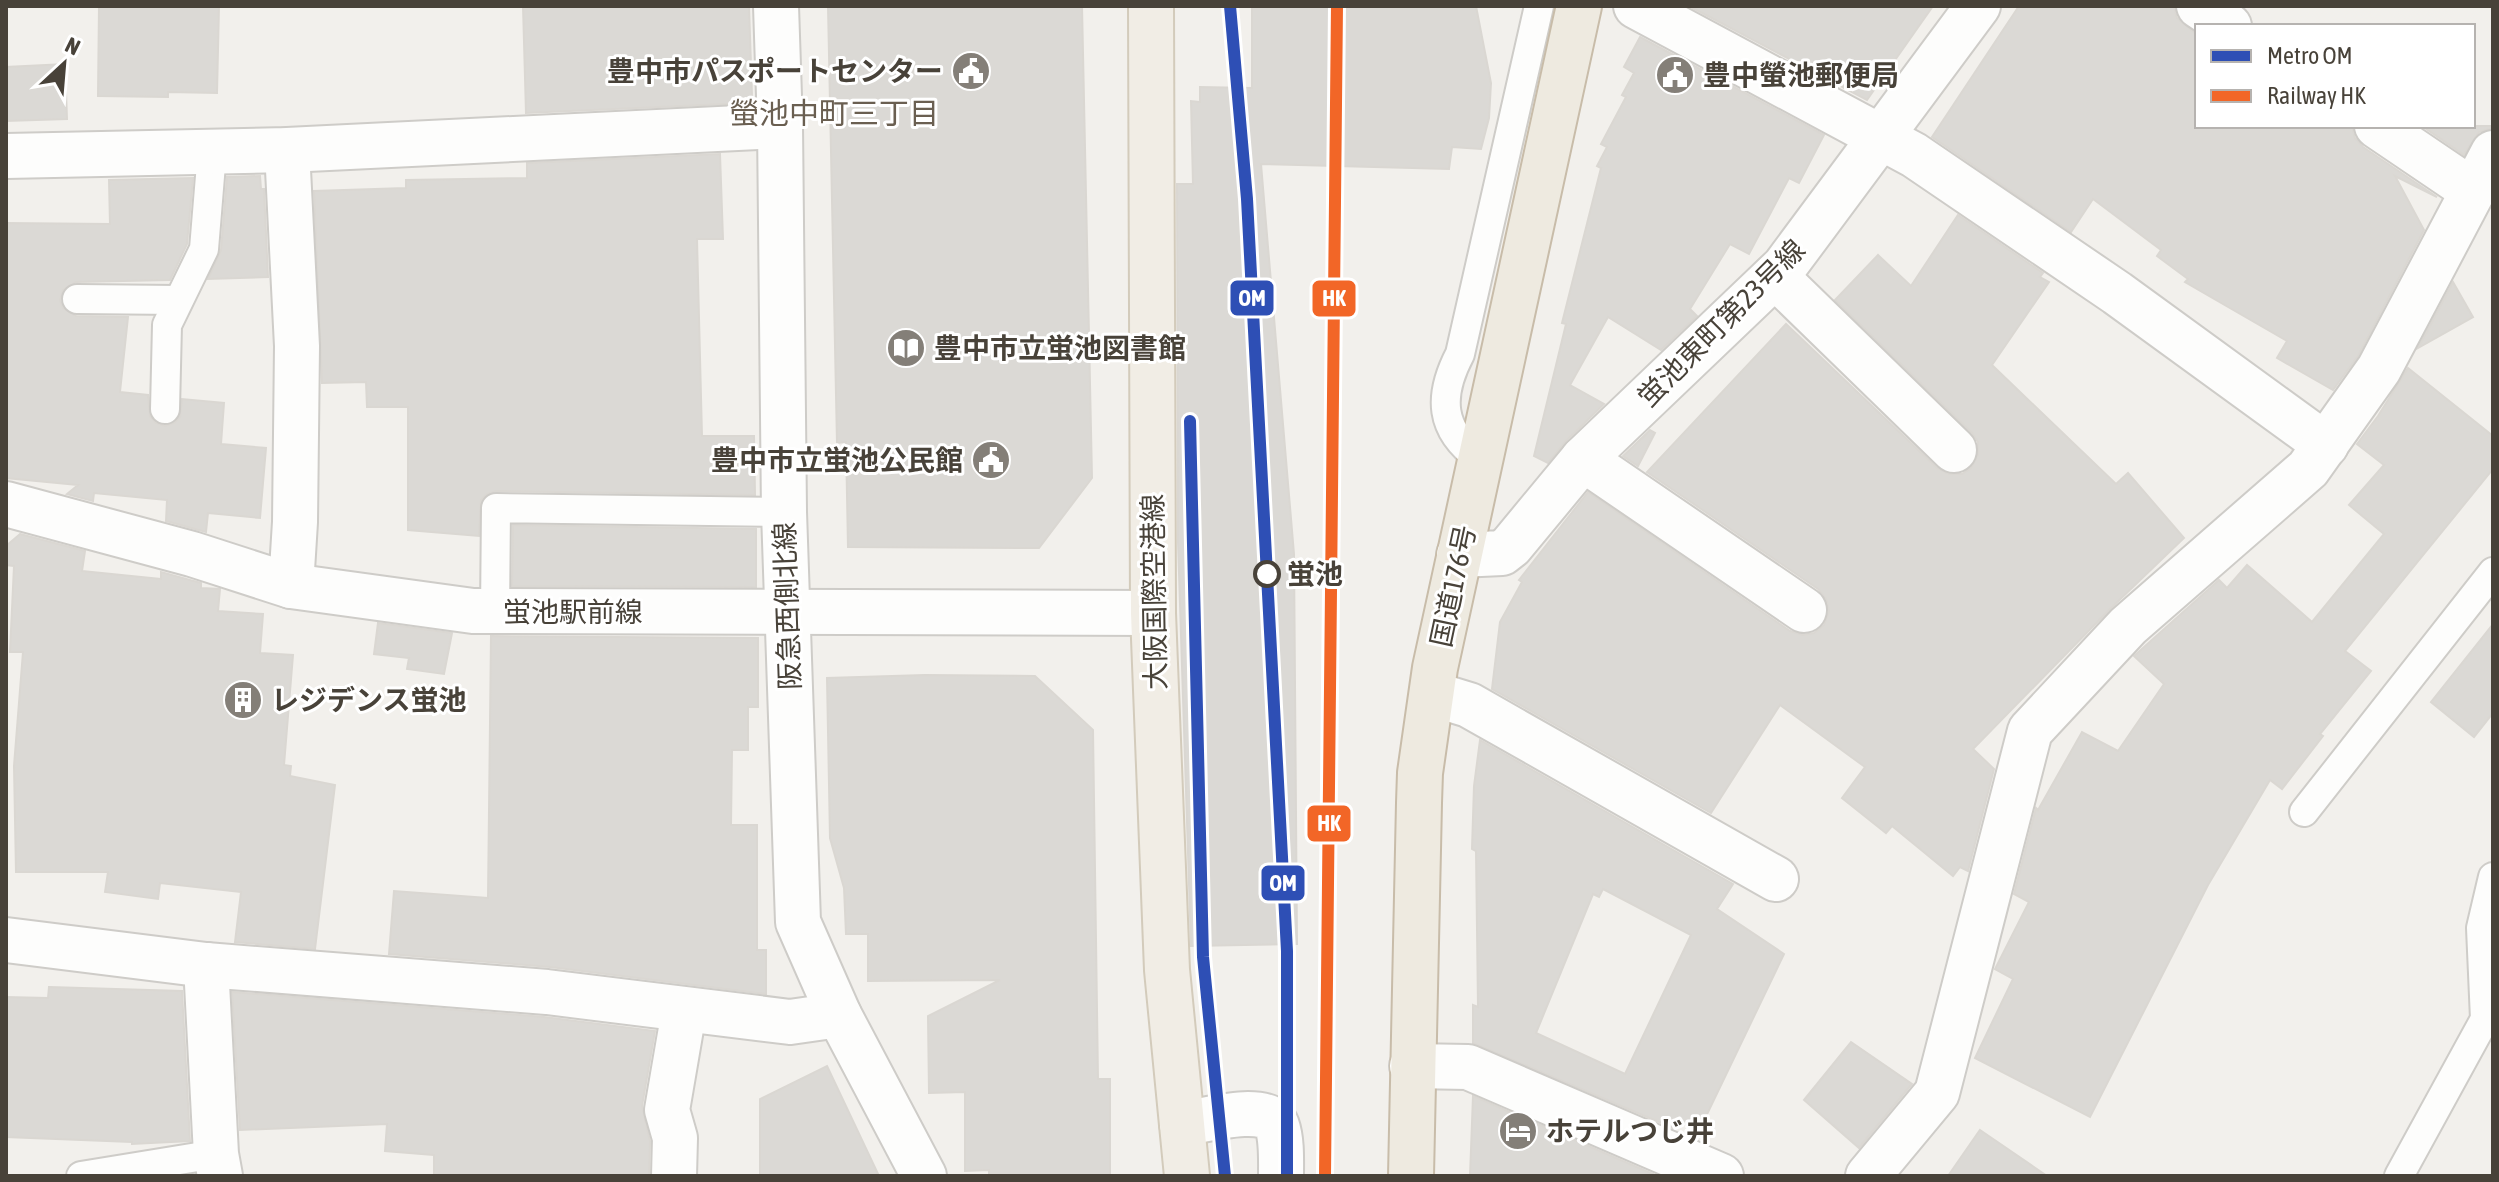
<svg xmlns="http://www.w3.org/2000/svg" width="2499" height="1182" viewBox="0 0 2499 1182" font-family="'Asap Condensed','Noto Sans JP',sans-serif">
  <rect width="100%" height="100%" fill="#f2f0ec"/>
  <g fill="#dbd9d5" stroke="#dad7d2" stroke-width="2" fill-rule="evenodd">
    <polygon points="99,6 219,6 217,93 168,92 168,97 98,96"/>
    <polygon points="523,6 749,6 752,96 747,103 526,113"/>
    <polygon points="828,6 1082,6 1092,478 1039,548 848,547 846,442 837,443"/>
    <polygon points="1252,6 1476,6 1491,83 1489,118 1481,149 1452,147 1449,169 1261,164 1294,554 1297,944 1191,946 1178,542 1177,184 1193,184 1191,101 1200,102 1200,87 1252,88"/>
    <polygon points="1689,6 1933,6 1867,100"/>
    <polygon points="2019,6 2174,6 2177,18 2197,35 2197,126 2352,126 2355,138 2363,147 2437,197 2395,176 2424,230 2358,356 2333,390 2277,358 2287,341 2185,282 2188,279 2157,256 2161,250 2093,199 2071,232 1932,137"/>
    <polygon points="1640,37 1824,135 1799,183 1789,178 1749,254 1730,244 1690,309 1697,316 1661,350 1608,317 1570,385 1604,404 1566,441 1548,463 1534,456 1566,324 1562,323 1601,168 1597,166 1607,147 1601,144 1626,97 1622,95 1634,73 1624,67"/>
    <polygon points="65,64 67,119 6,121 6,67"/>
    <polygon points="2422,126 2493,126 2493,128 2479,132 2464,155"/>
    <polygon points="720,154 723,239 697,239 702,436 754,436 755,495 496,491 487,494 481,500 479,536 408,530 408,407 367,407 366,382 322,383 314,191 406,188 406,180 527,178 527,163"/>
    <polygon points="260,176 261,189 264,189 268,277 208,279 221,250 227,177"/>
    <polygon points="193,178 187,244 170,280 76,282 63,290 60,300 63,308 76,316 128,317 120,392 148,395 150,416 156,423 165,426 174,423 180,417 182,399 224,403 221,444 266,448 260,518 208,513 206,532 166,521 167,500 94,493 93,501 67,494 78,485 6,478 6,223 110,224 109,180"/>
    <polygon points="1958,215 2043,273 2040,277 2049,282 1992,365 2116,484 2128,473 2184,538 2110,609 1973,749 1994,769 1968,871 1960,867 1953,876 1892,826 1886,833 1842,798 1865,767 1780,705 1711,813 1492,689 1500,622 1522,582 1519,580 1588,492 1790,631 1803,635 1814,633 1824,625 1829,611 1826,599 1818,589 1647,472 1786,324 1937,468 1949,474 1962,474 1971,468 1978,455 1978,442 1972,433 1835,300 1878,255 1911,286"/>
    <polygon points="2453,282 2473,317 2418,348"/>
    <polygon points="2408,368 2493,436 2493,469 2345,651 2371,671 2320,734 2323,736 2282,789 2270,780 2208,885 2090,1117 1975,1058 2013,979 1995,969 2029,902 2014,894 2036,808 2038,810 2082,732 2118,751 2164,684 2134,656 2219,580 2227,588 2247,565 2312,622 2384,534 2349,505 2384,465 2357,444 2378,416"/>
    <polygon points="1650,430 1655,433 1638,466 1623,456"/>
    <polygon points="513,525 756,529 756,587 512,586"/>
    <polygon points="20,534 85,551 82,571 161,579 161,572 201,583 201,588 220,589 218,611 263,614 260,653 293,655 284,765 291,766 290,776 335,785 315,949 235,942 241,892 160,883 158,899 105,892 108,872 16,872 14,766 23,652 10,652 14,566 6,565 6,546"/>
    <polygon points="378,623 452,633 444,674 407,669 409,658 374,654"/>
    <polygon points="2493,624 2493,713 2474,737 2431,702"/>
    <polygon points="491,636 758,638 758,707 748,707 748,750 732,750 731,825 757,825 757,950 766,950 766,994 550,967 389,954 394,891 488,898"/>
    <polygon points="925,675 1035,676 1093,730 1098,1079 1110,1079 1110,1176 989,1176 989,1170 965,1171 965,1092 929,1093 928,1016 1000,980 868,981 868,934 846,934 844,888 830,838 827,678"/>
    <path d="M1480,740L1733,884L1717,909L1784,954L1699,1131L1677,1121L1673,1128L1473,1043V1005L1478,1007L1476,851L1472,849L1474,786ZM1603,889L1691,935L1625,1074L1536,1033L1593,894L1599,897Z"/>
    <polygon points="49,987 182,991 190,1141 132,1144 132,1142 6,1137 6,997 48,998"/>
    <polygon points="232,992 544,1017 655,1031 642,1106 650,1141 649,1176 434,1176 434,1155 385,1151 387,1124 240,1130"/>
    <polygon points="1851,1042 1912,1084 1859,1148 1804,1100"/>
    <polygon points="827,1066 879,1176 760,1176 760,1099"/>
    <polygon points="1473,1096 1653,1174 1652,1176 1470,1176"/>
    <polygon points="1980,1130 2047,1176 1948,1176"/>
  </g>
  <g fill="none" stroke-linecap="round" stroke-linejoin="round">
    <g stroke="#ceccc8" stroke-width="32">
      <g id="service">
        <polyline points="77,299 177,300"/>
        <polyline points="165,409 167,325 204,249 212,152"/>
        <path d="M1480,459C1439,430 1438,396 1460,354L1539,6"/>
        <polyline points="495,612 496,508 784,512"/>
        <polyline points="2304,812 2493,572"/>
        <polyline points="81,1176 216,1154"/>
        <polyline points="2399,1176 2485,1019 2481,928 2493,877"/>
      </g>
    </g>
    <g stroke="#ceccc8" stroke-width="48">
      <g id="minor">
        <polyline points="776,6 780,126 784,512 798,922 839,1015 924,1176"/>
        <polyline points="1636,6 1914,155 2117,293 2326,445"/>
        <polyline points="2199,6 2229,26"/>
        <polyline points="2377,126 2473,191"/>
        <polyline points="287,150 297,346 295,522 291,586"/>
        <polyline points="6,156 287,150 780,126"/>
        <polyline points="1775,276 1954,450"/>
        <polyline points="1583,459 1804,610"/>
        <polyline points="6,504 192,554 291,586 473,611 1153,613"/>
        <polyline points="1459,555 1502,553 1511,546 1583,459 1784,267 1978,6"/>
        <polyline points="1433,694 1469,705 1776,879"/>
        <polyline points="6,940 206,965 547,992 790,1022 839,1015"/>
        <polyline points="206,965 216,1154 220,1176"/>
        <polyline points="1412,1066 1468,1067 1721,1176"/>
        <path d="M1182,1124C1202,1121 1268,1102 1277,1126C1282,1140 1281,1161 1281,1176"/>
        <polyline points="674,1176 675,1138 667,1110 684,1011"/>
        <polyline points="1868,1176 1937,1093 2030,731 2128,626 2308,469 2379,369 2493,153"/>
      </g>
    </g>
    <g stroke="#d3cbbb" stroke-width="48">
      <polyline id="primary" points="1151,6 1153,613 1167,970 1187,1176"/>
    </g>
    <g stroke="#c8bca9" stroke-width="48">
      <polyline id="trunk" points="1411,1176 1419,803 1420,773 1435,668 1579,6"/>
    </g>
    <use href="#service" stroke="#fdfdfc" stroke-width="28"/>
    <use href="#minor" stroke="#fdfdfc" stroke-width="44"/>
    <use href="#primary" stroke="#f1ede5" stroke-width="44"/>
    <use href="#trunk" stroke="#eeeae0" stroke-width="44"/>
    <g stroke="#fff" stroke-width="18">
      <polyline id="rail-1" points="1325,1176 1337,6"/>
    </g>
    <use href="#rail-1" stroke="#f26627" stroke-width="12"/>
    <g stroke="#fff" stroke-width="18">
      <g id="metro-1">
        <polyline points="1230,6 1247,199 1287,951 1287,1176"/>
        <polyline points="1190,421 1203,957 1225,1176"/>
      </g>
    </g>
    <use href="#metro-1" stroke="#2e4fb5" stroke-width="12"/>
  </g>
  <defs>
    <g id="civic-disc" transform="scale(2)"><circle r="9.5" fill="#847f78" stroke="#fff"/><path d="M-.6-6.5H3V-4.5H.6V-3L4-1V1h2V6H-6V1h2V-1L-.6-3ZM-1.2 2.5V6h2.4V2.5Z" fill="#fff"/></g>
    <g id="library-disc" transform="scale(2)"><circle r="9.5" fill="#847f78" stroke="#fff"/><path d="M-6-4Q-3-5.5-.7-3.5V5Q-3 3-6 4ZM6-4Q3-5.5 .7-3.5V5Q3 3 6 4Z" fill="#fff"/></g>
    <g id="building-disc" transform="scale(2)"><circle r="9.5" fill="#847f78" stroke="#fff"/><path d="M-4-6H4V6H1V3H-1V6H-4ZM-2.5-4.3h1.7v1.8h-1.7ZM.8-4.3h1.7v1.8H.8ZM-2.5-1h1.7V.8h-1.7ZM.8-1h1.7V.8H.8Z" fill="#fff"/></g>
    <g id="hotel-disc" transform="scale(2)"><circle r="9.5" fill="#847f78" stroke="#fff"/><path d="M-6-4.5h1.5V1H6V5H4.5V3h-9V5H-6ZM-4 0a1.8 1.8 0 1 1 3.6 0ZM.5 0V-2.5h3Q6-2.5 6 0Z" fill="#fff"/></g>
  </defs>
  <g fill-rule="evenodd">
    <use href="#civic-disc" x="971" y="71"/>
    <use href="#civic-disc" x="1675" y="75"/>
    <use href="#library-disc" x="906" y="348"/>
    <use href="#civic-disc" x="991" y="460"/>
    <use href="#building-disc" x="243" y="700"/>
    <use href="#hotel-disc" x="1518" y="1131"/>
  </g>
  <circle fill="#fff" stroke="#484239" stroke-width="4" cx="1267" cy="574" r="12"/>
  <g text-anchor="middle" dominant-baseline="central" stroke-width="6" stroke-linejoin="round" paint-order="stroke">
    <g font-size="28" font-weight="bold" fill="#484239" stroke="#fff" text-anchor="start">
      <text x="943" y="71" text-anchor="end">豊中市パスポートセンター</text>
      <text x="1703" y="75">豊中螢池郵便局</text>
      <text x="934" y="348">豊中市立蛍池図書館</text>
      <text x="963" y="460" text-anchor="end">豊中市立蛍池公民館</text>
      <text x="271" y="700">レジデンス蛍池</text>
      <text x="1546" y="1131">ホテルつじ井</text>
    </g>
    <g font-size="28" fill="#484239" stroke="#fff">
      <text transform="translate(1721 323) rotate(-45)">蛍池東町第23号線</text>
      <text transform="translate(1453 586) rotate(-78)">国道176号</text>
      <text transform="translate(1154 592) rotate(-91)">大阪国際空港線</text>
      <text transform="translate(787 606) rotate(-92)">阪急西側北線</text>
      <text x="573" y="612">蛍池駅前線</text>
    </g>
    <g font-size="28" font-weight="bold" fill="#484239" stroke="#fff" text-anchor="start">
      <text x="1287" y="574">蛍池</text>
    </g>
    <g font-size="30" fill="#6a5f51" stroke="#fff">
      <text x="834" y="113">螢池中町三丁目</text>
    </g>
  </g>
  <g stroke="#fff" stroke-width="3">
    <rect x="1229" y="279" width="46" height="38" rx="8" fill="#2e4fb5"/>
    <rect x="1311" y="279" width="46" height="39" rx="8" fill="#f26627"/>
    <rect x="1306" y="804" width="46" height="39" rx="8" fill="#f26627"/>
    <rect x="1260" y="864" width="46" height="38" rx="8" fill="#2e4fb5"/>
  </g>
  <g font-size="22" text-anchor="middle" font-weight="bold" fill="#fff">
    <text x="1252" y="306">OM</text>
    <text x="1334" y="306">HK</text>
    <text x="1329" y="831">HK</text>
    <text x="1283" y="891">OM</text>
  </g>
  <rect width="2499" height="1182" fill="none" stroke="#484239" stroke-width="16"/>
  <rect x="2195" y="24" width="280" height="104" fill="#ffffff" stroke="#b6b3b0" stroke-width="2"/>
  <rect x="2211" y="50" width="40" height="12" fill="#2e4fb5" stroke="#b6b3b0" stroke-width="2"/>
  <text x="2267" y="64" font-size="24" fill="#484239">Metro OM</text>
  <rect x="2211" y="90" width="40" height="12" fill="#f26627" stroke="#b6b3b0" stroke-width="2"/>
  <text x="2267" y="104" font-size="24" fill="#484239">Railway HK</text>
  <g transform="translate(64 64) rotate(26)" stroke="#ffffff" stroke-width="6" paint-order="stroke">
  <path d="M0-6L14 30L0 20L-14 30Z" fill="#484239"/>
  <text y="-12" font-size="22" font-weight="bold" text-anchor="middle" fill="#484239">N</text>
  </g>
</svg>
